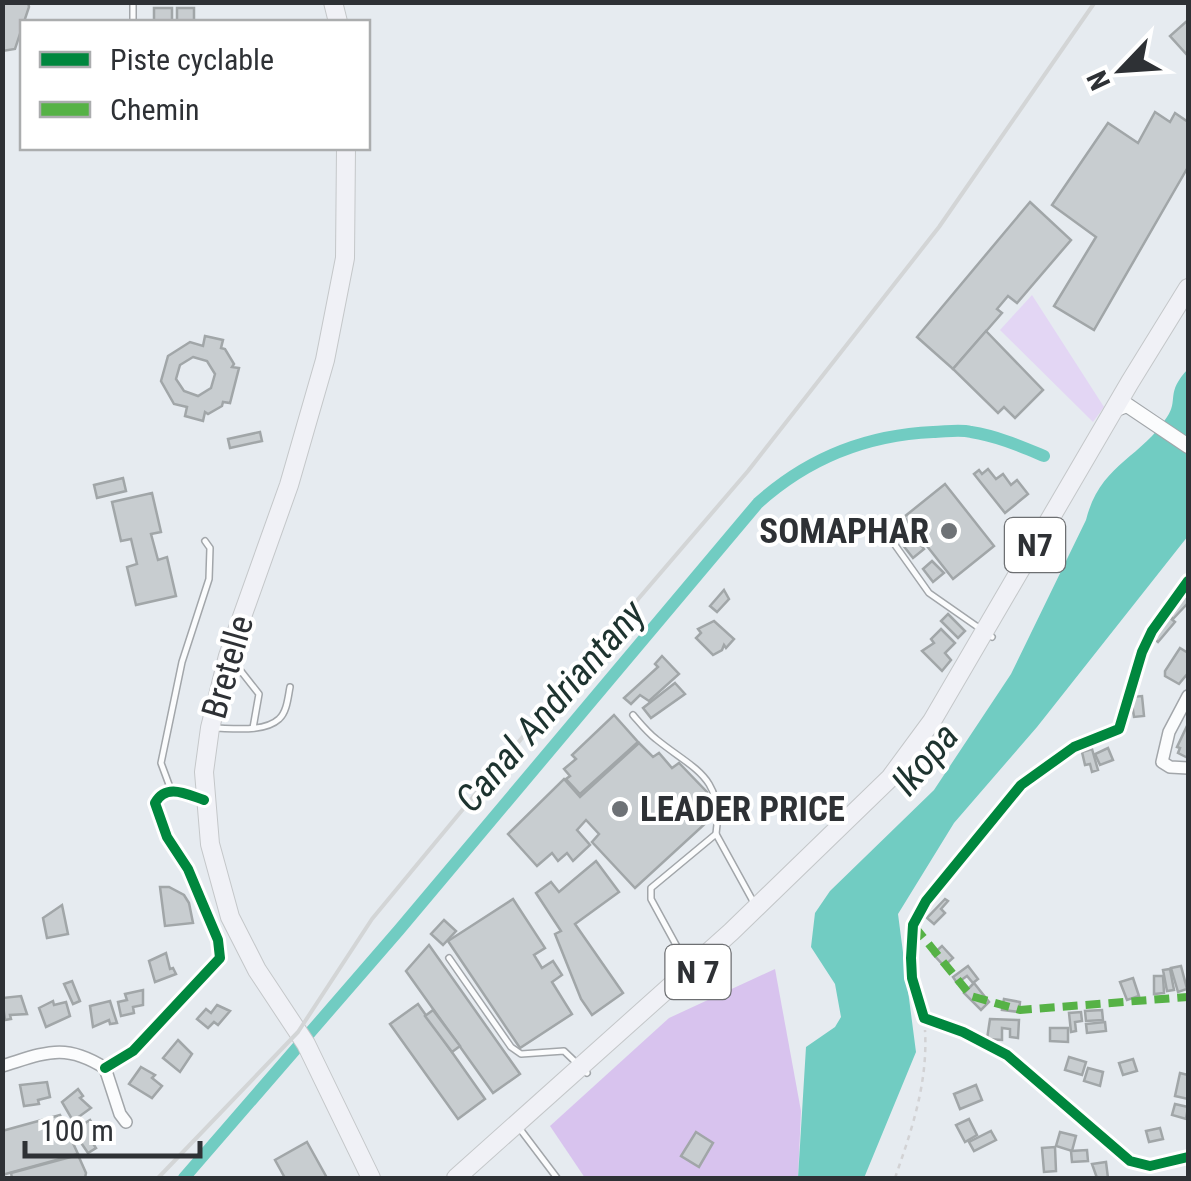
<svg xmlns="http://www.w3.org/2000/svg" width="1191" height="1181" viewBox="0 0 1191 1181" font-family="'Roboto Condensed',sans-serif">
  <rect width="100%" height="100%" fill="#e6ebf0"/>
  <polygon fill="#e3d6f4" points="1032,295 1104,407 1093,422 1000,330"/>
  <polygon fill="#d8c3ee" points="775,969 801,1111 798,1178 585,1178 550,1126 669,1018"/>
  <path fill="#71ccc2" d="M1188,369V536L1037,727L954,823L898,914L916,1052L864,1178H798L806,1047L835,1027L841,1017L835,984L811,947L815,913L830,891L934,790L1011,674L1086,520C1100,464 1140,459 1167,417C1179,400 1165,393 1188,369Z"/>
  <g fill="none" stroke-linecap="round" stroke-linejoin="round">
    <path stroke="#71ccc2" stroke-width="12" d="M184,1178L399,930L758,503C808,458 866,435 933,432C945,432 959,429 971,432C997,436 1020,446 1044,456"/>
  </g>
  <g fill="#c8cdd0" stroke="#a1a6a8" stroke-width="2.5" fill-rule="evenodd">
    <polygon points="2,2 28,2 29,7 15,49 2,51"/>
    <rect x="154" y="8" width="18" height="14"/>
    <rect x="177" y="8" width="17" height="14"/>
    <polygon points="1188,20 1188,56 1170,36"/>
    <polygon points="1155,112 1170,122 1175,113 1188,122 1188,167 1094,330 1054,306 1096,237 1052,205 1108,123 1138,143"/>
    <polygon points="1030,202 1071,240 1017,303 1008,296 997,309 1002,313 953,369 917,337"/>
    <polygon points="986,331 1043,390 1015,418 1004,407 998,413 953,369"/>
    <path d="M205,336L223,340L221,348L225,349L234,364L232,367L239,368L230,403L223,402L222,406L208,414L205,412L203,421L185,416L187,407L174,404L161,381L168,356L190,342L203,346ZM193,357L207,361L215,374L211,388L198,396L184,391L176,379L180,365Z"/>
    <polygon points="260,432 262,441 230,448 228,439"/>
    <polygon points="988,469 996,479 1003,474 1011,485 1017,480 1028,494 1005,513 974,474 979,470 982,474"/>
    <polygon points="123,478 126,491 97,498 94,485"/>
    <polygon points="945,484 994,546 953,579 904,517"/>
    <polygon points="152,493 161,532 151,534 158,560 167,557 176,596 136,605 127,567 137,564 131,539 121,541 112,502"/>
    <polygon points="913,535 924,549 913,558 902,544"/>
    <polygon points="932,561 944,573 933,582 923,569"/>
    <polygon points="724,590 729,599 717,612 710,606"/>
    <polygon points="1186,594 1188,603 1173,619 1167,612"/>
    <polygon points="948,614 965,631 958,638 941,621"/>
    <polygon points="1168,616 1175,622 1158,642 1151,636"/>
    <polygon points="714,621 734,639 726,648 724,645 722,650 713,655 696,638 701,633 698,629"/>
    <polygon points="941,629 955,643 945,653 951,660 942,671 922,651 934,643 931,639"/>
    <polygon points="1180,648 1188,653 1188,673 1179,684 1165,676 1165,671"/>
    <polygon points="662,656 679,674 649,701 640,695 631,704 624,698 658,667 655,664"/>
    <polygon points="675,683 685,694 651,718 643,708"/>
    <polygon points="1142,696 1144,716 1134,717 1131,697"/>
    <polygon points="614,715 638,742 580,794 566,779 570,776 564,769 576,759 572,755"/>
    <polygon points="1187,726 1188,727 1188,758 1178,753 1180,748 1177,747"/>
    <polygon points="639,743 653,757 659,753 672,768 679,763 707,792 708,821 635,888 592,842 599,834 586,820 577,830 590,845 573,861 567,853 558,861 552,853 537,866 508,834 564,779 580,797"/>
    <polygon points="1108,748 1113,760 1100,765 1095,754"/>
    <polygon points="1092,749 1098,770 1092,772 1090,764 1085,765 1082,752"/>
    <polygon points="596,861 619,892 575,924 623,993 592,1015 581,999 555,934 561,931 536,893 551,882 559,892"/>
    <polygon points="160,887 169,887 184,895 189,903 193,923 165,926"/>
    <polygon points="513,899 545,948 534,955 542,968 553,961 562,975 552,982 572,1014 520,1048 448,941"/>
    <polygon points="945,899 948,901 941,909 945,913 934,924 927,918"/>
    <polygon points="62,905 68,934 47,938 43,918"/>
    <polygon points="444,920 456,931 443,945 431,934"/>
    <polygon points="429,945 520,1074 493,1093 406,971"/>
    <polygon points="942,946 953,958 944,966 933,954"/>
    <polygon points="166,953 170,969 173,968 176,974 155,982 149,961"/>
    <polygon points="968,966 978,979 973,983 967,976 957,983 953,977"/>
    <polygon points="1181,966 1187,989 1178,992 1171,968"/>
    <polygon points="1170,969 1174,990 1167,991 1163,970"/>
    <polygon points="1154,976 1163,976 1164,993 1154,994"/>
    <polygon points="1133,978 1139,996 1127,1000 1120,982"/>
    <polygon points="72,981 80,1001 73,1004 64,984"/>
    <polygon points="974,983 989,1002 981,1010 964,993"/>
    <polygon points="143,990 143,1005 133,1007 134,1013 121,1016 118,1002 127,1000 125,994"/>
    <polygon points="21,996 27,1014 10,1015 11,1019 5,1020 2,998"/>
    <polygon points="1004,999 1020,1002 1019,1012 1002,1010"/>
    <polygon points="53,1001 54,1005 66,1002 70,1016 46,1027 39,1008"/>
    <polygon points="110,1001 117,1023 110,1024 109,1020 93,1027 90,1006"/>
    <polygon points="418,1004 485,1099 458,1119 390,1024"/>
    <polygon points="217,1005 230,1011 218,1025 214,1022 208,1028 197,1019 206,1009 211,1013"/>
    <polygon points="433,1010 460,1046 452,1052 425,1016"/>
    <polygon points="1102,1010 1103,1020 1086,1021 1085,1011"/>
    <polygon points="1081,1012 1082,1021 1075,1022 1076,1031 1071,1032 1069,1013"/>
    <polygon points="990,1019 1019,1020 1018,1038 1010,1037 1010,1029 1002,1028 1002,1040 987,1039"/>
    <polygon points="1105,1022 1106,1031 1087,1033 1086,1024"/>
    <polygon points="1050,1028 1068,1028 1068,1042 1050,1041"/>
    <polygon points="178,1040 192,1054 180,1072 163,1058"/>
    <polygon points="1069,1057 1086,1062 1082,1075 1065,1070"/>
    <polygon points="1133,1059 1137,1071 1123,1075 1119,1063"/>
    <polygon points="141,1067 155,1075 152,1078 162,1086 152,1098 129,1084"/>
    <polygon points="1088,1068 1103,1072 1100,1086 1084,1081"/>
    <polygon points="1180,1073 1188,1075 1188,1099 1175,1096"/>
    <polygon points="47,1082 50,1097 38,1100 39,1104 24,1106 20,1085"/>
    <polygon points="976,1085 982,1100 960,1109 954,1094"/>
    <polygon points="78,1089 83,1096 80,1098 91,1108 73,1121 62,1102"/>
    <polygon points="1175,1104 1188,1107 1186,1119 1172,1115"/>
    <polygon points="60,1115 78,1154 2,1175 2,1131"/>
    <polygon points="969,1119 977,1135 965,1142 956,1125"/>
    <polygon points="90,1120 97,1132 93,1134 98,1142 94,1145 96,1148 88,1153 75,1134 80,1131 77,1128"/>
    <polygon points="1160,1128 1163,1139 1149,1142 1146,1131"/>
    <polygon points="991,1131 996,1140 974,1151 969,1142"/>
    <polygon points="696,1132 713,1143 699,1167 681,1156"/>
    <polygon points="1060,1132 1076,1136 1072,1151 1056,1146"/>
    <polygon points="307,1142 327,1178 285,1178 275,1160"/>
    <polygon points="1055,1147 1056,1171 1044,1172 1042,1148"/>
    <polygon points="1087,1150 1088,1161 1072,1162 1071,1151"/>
    <polygon points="78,1155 86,1173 85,1178 12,1178 11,1173"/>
    <polygon points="1106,1162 1108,1178 1097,1178 1092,1164"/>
  </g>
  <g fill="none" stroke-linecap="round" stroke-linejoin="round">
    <g stroke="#a2a6aa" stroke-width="8">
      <g id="service">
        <polyline points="133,2 133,22"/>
        <polyline points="895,545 929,593 992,637"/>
        <polyline points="233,661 259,694 253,728"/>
        <path d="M633,715C640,723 647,732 656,739C694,770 724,776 716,834"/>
        <path d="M213,728C231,728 264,733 279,719C287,712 288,697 290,687"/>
        <polyline points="171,790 161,763 182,662 209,579 210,548 205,541"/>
        <polyline points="449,958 511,1047 521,1054 564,1051 587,1073"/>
        <polyline points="687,965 651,899 651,888 716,834 754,903"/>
        <polyline points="520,1129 557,1178"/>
      </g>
    </g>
    <g stroke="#a2a6aa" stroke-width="14">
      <g id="minor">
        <polyline points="1188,581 1152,631 1142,652 1119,729 1074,747 1021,785 926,901 913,925 911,958 912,978 924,1018 963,1032 1007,1055 1130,1161 1150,1166 1188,1157"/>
        <polyline points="1188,696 1169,732 1162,762 1170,767 1188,768"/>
        <path d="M2,1066C45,1053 64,1042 105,1068L120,1114L126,1122"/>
        <path d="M105,1068L133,1051L220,958L218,940L201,900L188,869L167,837L155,803C166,783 186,794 204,800"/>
      </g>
    </g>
    <g stroke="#a2a6aa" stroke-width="16">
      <polyline id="tertiary" points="1114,410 1127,405 1188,446"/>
    </g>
    <g stroke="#c4c7c9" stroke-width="20">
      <g id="primary">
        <polyline points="333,2 338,22"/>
        <polyline points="346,148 345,258 325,360 289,485 228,656 210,728 204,772 210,844 230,917 257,970 306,1044 371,1178"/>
        <polyline points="456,1178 731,932 890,778 932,721 1130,382 1188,288"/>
      </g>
    </g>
    <path stroke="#d2d2d4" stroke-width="2.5" stroke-dasharray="5 5" stroke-linecap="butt" d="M895,1178C912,1129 928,1083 925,1030"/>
    <use href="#service" stroke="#fbfcfd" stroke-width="5"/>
    <use href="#minor" stroke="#fbfcfd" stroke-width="11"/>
    <use href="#tertiary" stroke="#fbfcfd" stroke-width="14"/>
    <use href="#primary" stroke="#f0f1f6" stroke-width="18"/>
    <polyline stroke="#d3d5d6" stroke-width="4" points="158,1178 298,1032 372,919 603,640 748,471 939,227 1095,2"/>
    <polyline stroke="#56b246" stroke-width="8" stroke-dasharray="15 8" stroke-linecap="butt" points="914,926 971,996 1020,1010 1188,997"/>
    <g stroke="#fff" stroke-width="16">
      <g id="cycleway">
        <polyline points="1188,581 1152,631 1142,652 1119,729 1074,747 1021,785 926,901 913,925 911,958 912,978 924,1018 963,1032 1007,1055 1130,1161 1150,1166 1188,1157"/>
        <path d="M105,1068L133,1051L220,958L218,940L201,900L188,869L167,837L155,803C166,783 186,794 204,800"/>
      </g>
    </g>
    <use href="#cycleway" stroke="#00873e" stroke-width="10"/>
  </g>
  <g fill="#6e7276" stroke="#fff" stroke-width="4">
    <circle cx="949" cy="531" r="10"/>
    <circle cx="620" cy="809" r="10"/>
  </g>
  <g text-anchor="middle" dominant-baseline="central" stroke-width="8" stroke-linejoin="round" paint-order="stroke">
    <g fill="#fff" stroke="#6d6f72" stroke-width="2.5">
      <rect x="1005" y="518" width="60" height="54" rx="8"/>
      <rect x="665.5" y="945" width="65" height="54" rx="8"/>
    </g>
    <g font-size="32" font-weight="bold" fill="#2e3135">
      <text x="1035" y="545">N7</text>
      <text x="698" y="972">N 7</text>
    </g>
    <g font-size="35" font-weight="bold" fill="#2e3135" stroke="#fff" text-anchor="end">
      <text x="929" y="531">SOMAPHAR</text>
      <text x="640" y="809" text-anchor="start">LEADER PRICE</text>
    </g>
    <g font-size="35" fill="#2e3135" stroke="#fff">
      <text transform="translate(228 667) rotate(-74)">Bretelle</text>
    </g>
    <g font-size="38" font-style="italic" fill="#1d332f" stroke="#fff">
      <text transform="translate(550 706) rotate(-49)">Canal Andriantany</text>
      <text transform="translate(925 759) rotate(-50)">Ikopa</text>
    </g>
  </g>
  <rect width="1191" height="1181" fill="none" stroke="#2e3135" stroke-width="10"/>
  <rect x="20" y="20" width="350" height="130" fill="#ffffff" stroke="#abadae" stroke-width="2.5"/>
  <rect x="40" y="52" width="50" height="15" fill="#00873e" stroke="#abadae" stroke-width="2.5"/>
  <text x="110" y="70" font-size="30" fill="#2e3135">Piste cyclable</text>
  <rect x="40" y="102" width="50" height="15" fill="#56b246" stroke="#abadae" stroke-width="2.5"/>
  <text x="110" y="120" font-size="30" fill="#2e3135">Chemin</text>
  <g transform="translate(1121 70) rotate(245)" stroke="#ffffff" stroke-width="8" paint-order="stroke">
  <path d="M0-8L18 38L0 25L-18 38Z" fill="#2e3135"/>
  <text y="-15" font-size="28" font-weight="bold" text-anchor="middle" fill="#2e3135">N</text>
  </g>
  <path d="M25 1141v15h175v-15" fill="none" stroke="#2e3135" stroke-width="5"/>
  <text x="40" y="1141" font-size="30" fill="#2e3135" stroke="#ffffff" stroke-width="8" paint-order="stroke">100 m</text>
</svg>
